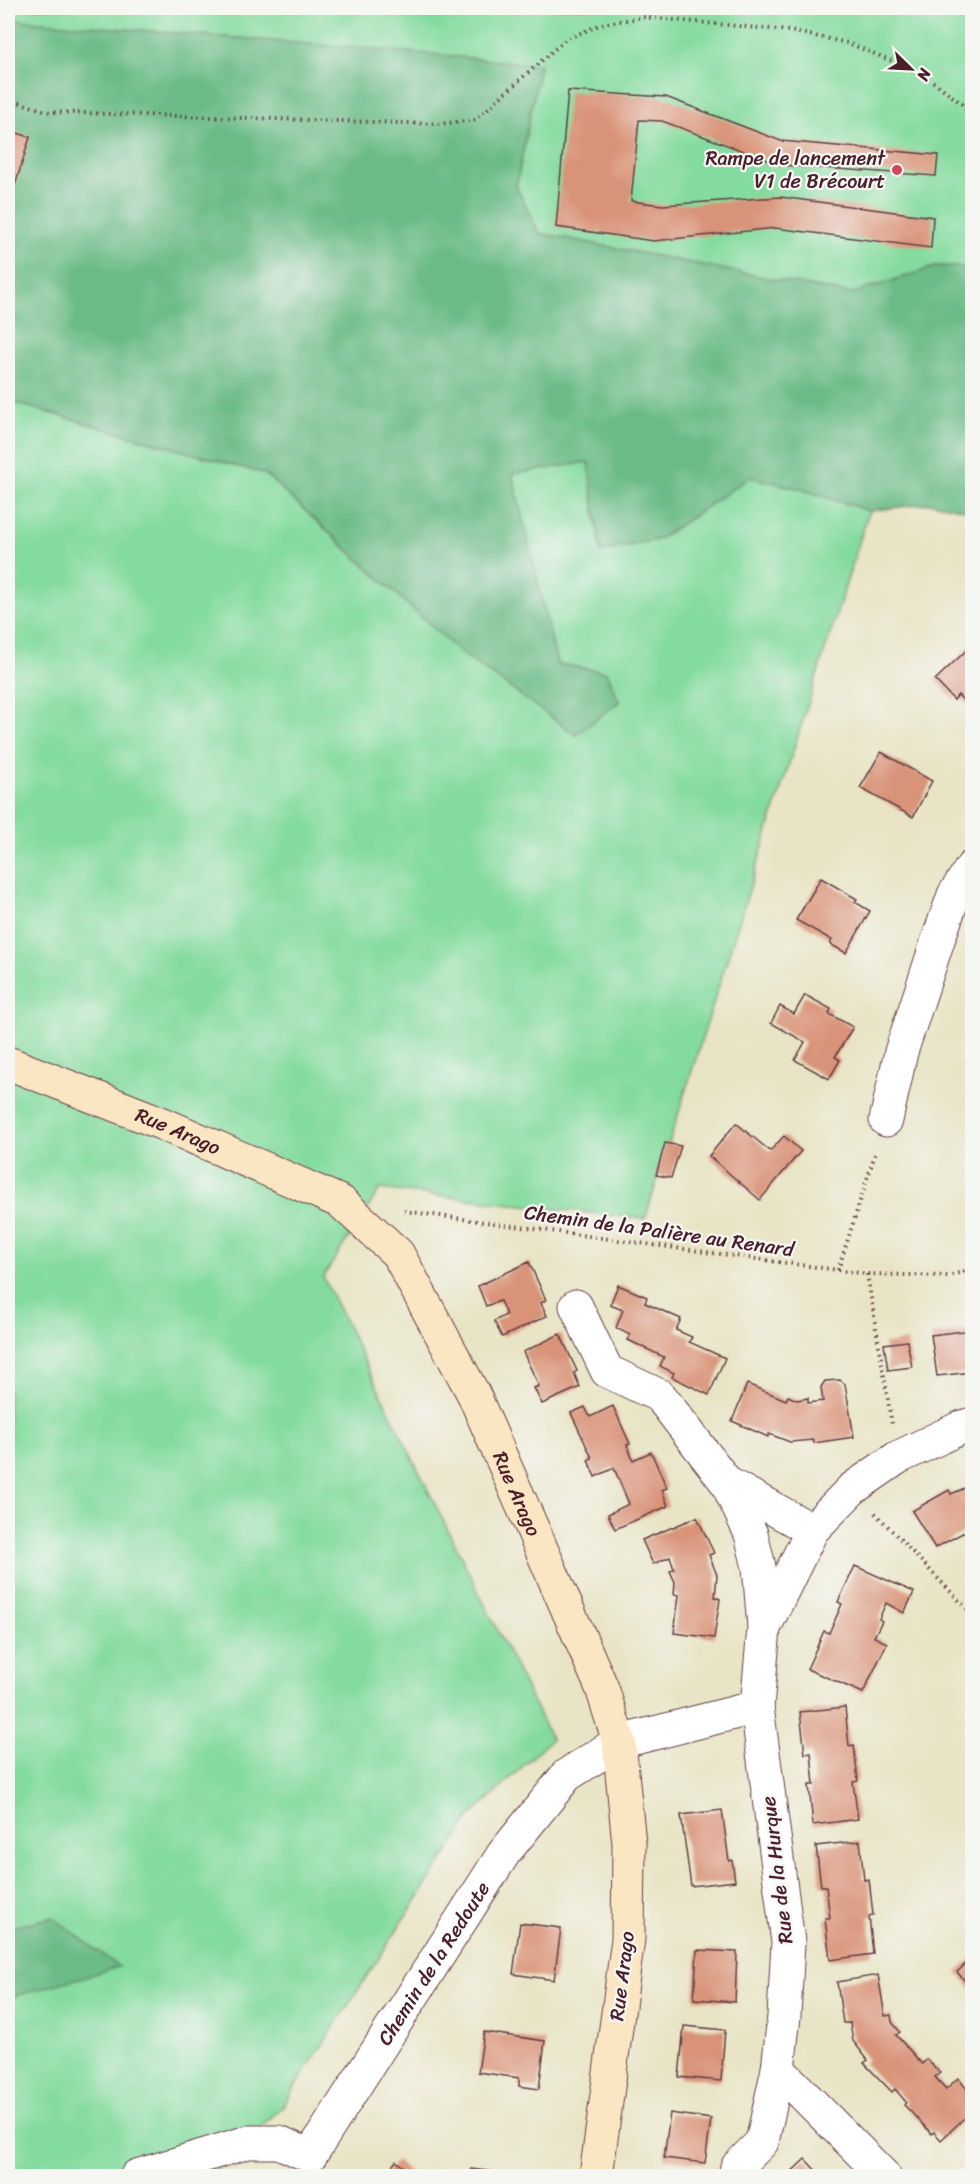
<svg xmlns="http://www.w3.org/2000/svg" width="980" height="2184" viewBox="0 0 980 2184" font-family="Sriracha,sans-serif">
  <rect width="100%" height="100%" fill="#f6f6f2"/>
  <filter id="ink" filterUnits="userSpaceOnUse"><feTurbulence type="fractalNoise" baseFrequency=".0167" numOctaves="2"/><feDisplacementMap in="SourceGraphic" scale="12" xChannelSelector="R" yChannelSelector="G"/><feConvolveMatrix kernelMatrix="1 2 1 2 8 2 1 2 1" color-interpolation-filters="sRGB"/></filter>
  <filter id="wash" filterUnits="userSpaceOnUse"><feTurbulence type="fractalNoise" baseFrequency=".008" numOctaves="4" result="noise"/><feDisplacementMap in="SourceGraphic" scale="24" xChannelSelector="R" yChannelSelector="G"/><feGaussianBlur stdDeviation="1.35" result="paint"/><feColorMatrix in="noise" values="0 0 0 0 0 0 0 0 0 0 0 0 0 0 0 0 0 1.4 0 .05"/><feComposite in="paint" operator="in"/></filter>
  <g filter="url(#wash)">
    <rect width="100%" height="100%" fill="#e8e4c5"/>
    <g fill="#84db9f" stroke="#677d65" stroke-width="1.5">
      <polygon points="8,8 972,8 972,268 938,266 850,294 539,233 516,187 540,66 430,54 16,20 8,17"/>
      <polygon points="8,401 265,474 460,652 576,735 607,672 557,664 512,474 588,462 601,552 659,539 750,477 801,489 869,511 645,1219 380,1189 323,1277 551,1739 471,1816 282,2107 210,2176 8,2176"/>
    </g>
    <g fill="#6bbb86" stroke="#5a6d58" stroke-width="1.5">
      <polygon points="8,17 16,20 430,54 540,65 516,186 539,233 850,294 938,266 972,268 972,511 931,503 869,511 801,489 750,477 659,539 601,552 588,462 512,474 557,664 607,672 619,702 576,735 460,652 265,474 8,401"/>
      <polygon points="53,1917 119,1967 8,1998 8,1928"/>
    </g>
    <g id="blocks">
      <g fill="#d99378">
        <polygon points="568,91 666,97 781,141 938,155 936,176 781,165 662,121 639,120 631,201 662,205 780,197 933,217 931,248 775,228 654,241 556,227"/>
        <polygon points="8,130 30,137 13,192 8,190"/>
        <polygon points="972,645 972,710 958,695 954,700 935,680"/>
        <polygon points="881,752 932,781 913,817 860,788"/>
        <polygon points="821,878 857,899 855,902 870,911 846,953 830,944 832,940 796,920"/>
        <polygon points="805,995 831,1009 829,1014 853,1027 835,1057 840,1060 829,1079 795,1060 805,1042 771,1023 780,1006 794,1014"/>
        <polygon points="736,1123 770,1151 784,1136 801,1151 760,1200 709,1156"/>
        <polygon points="665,1143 681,1146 671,1178 656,1175"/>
        <polygon points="529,1262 546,1300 541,1303 547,1316 502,1337 494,1321 506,1315 500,1301 486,1306 478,1286"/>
        <polygon points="618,1285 647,1297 645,1303 681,1319 676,1330 692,1337 689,1342 725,1358 709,1395 672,1377 674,1373 660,1366 664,1357 628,1340 630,1335 616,1328 623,1310 610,1305"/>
        <polygon points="972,1330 972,1372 937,1376 931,1335"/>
        <polygon points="560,1334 577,1371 574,1373 580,1387 542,1404 534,1388 539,1386 523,1352"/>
        <polygon points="907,1341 912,1367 888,1370 884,1344"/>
        <polygon points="840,1380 845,1384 854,1437 814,1443 813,1440 790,1442 769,1434 768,1437 732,1421 747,1384 786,1400 788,1396 797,1400 808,1398 808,1403 823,1401 821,1387 825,1381"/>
        <polygon points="613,1406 630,1444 627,1445 633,1460 651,1452 667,1488 662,1490 668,1506 615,1529 608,1514 629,1504 614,1468 595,1477 588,1460 592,1458 571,1413 585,1407 590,1417"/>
        <polygon points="972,1485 972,1532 970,1533 968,1530 935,1548 912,1511 949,1490 951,1494"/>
        <polygon points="697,1517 714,1553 709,1555 717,1575 715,1597 720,1599 714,1638 674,1633 679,1595 674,1594 675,1582 670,1571 674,1569 670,1557 653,1564 642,1540"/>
        <polygon points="855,1566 914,1592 904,1613 886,1603 879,1619 882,1621 874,1637 887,1643 863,1693 807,1669 824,1631 829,1633 842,1604 838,1602"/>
        <polygon points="845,1707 849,1746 854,1745 858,1781 853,1782 858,1819 813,1825 809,1785 814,1785 811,1753 805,1754 800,1712"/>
        <polygon points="722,1810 729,1861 732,1860 735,1881 691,1886 681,1815"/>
        <polygon points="860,1841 864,1880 869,1879 873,1915 869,1916 873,1954 830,1960 825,1918 830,1918 826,1886 821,1886 816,1846"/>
        <polygon points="520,1923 561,1928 554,1980 513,1974"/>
        <polygon points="697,1950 737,1952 735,2002 694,1999"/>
        <polygon points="972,1958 972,1989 957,1972"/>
        <polygon points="878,1975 885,2016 891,2015 892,2022 900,2032 896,2035 922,2064 927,2059 940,2073 935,2077 946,2089 958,2078 972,2095 972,2111 941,2140 934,2132 932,2134 904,2105 906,2102 895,2089 892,2092 864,2063 868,2060 853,2041 850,2023 843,2023 837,1982"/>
        <polygon points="684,2026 725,2030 721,2081 679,2077"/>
        <polygon points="484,2032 545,2041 539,2089 519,2086 519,2078 478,2072"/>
        <polygon points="670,2113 711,2119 705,2163 664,2158"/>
        <polygon points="805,2159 821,2176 787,2176"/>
        <polygon points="396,2161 415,2176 384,2176"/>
        <polygon points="471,2169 518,2175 518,2176 470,2176"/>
      </g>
    </g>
  </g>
  <g filter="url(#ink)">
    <use href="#blocks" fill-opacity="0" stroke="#623d42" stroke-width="1.5"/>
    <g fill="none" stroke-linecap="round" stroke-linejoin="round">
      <g stroke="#623d42" stroke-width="35">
        <g id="street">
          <polyline points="886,1120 901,1052 939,937 954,895 972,867"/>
          <polyline points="576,1306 607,1371 660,1396 727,1483 751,1534 759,1567 764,1627"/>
          <polyline points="727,1483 812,1530"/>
          <polyline points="778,2069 884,2176"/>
          <path id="s1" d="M137,2176L248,2142H279L310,2156L504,1853L567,1775L619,1742L757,1707"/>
          <polyline points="735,2176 737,2167 762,2142 778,2069 784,2016 788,1942 757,1707 764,1628 812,1530 852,1489 897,1458 962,1427 972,1424"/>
        </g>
      </g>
      <g stroke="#623d42" stroke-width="35">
        <g id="secondary">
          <path id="s2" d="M8,1063L161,1123L341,1202L398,1254L474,1395L602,1688L619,1742L629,1844L628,1939L596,2176"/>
        </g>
      </g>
      <g stroke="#623d42" stroke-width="4" stroke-dasharray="1.5 4.5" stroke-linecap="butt">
        <polyline points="8,99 50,112 438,124 475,120 566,39 602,24 643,17 790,31 848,43 897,63 937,84 962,104 972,117"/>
        <polyline points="404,1211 867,1274 949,1276 972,1269"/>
        <polyline points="838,1270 876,1151"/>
        <polyline points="867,1274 892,1424"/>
        <polyline points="875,1513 972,1614"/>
      </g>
      <use href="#street" stroke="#fff" stroke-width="33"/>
      <use href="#secondary" stroke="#fbe6c4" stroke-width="33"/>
    </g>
  </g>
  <circle fill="#d1495b" stroke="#f6f6f2" stroke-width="2" cx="897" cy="170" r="6"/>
  <g text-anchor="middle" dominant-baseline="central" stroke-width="4.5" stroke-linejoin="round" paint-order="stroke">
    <g font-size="20" fill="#4a1f2b" stroke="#f6f6f2" text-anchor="end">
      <text x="885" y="158">Rampe de lancement<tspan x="885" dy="23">V1 de Brécourt</tspan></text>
    </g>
    <g font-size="20" fill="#4a1f2b" stroke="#f6f6f2">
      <text stroke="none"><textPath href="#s2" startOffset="183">Rue Arago</textPath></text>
      <text transform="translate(659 1231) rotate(8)">Chemin de la Palière au Renard</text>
      <text stroke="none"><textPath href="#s2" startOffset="706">Rue Arago</textPath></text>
      <text transform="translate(777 1870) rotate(-97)">Rue de la Hurque</text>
      <text stroke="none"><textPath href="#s1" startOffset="410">Chemin de la Redoute</textPath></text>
      <text transform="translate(622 1976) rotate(-83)">Rue Arago</text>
    </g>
  </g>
  <rect width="980" height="2184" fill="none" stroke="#f6f6f2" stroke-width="30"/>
  <g transform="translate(911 69) rotate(114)" stroke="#f6f6f2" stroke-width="4.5" paint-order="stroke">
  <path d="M0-4.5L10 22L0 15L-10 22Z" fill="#4a1f2b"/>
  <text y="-9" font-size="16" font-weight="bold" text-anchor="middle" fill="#4a1f2b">N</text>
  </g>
</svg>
